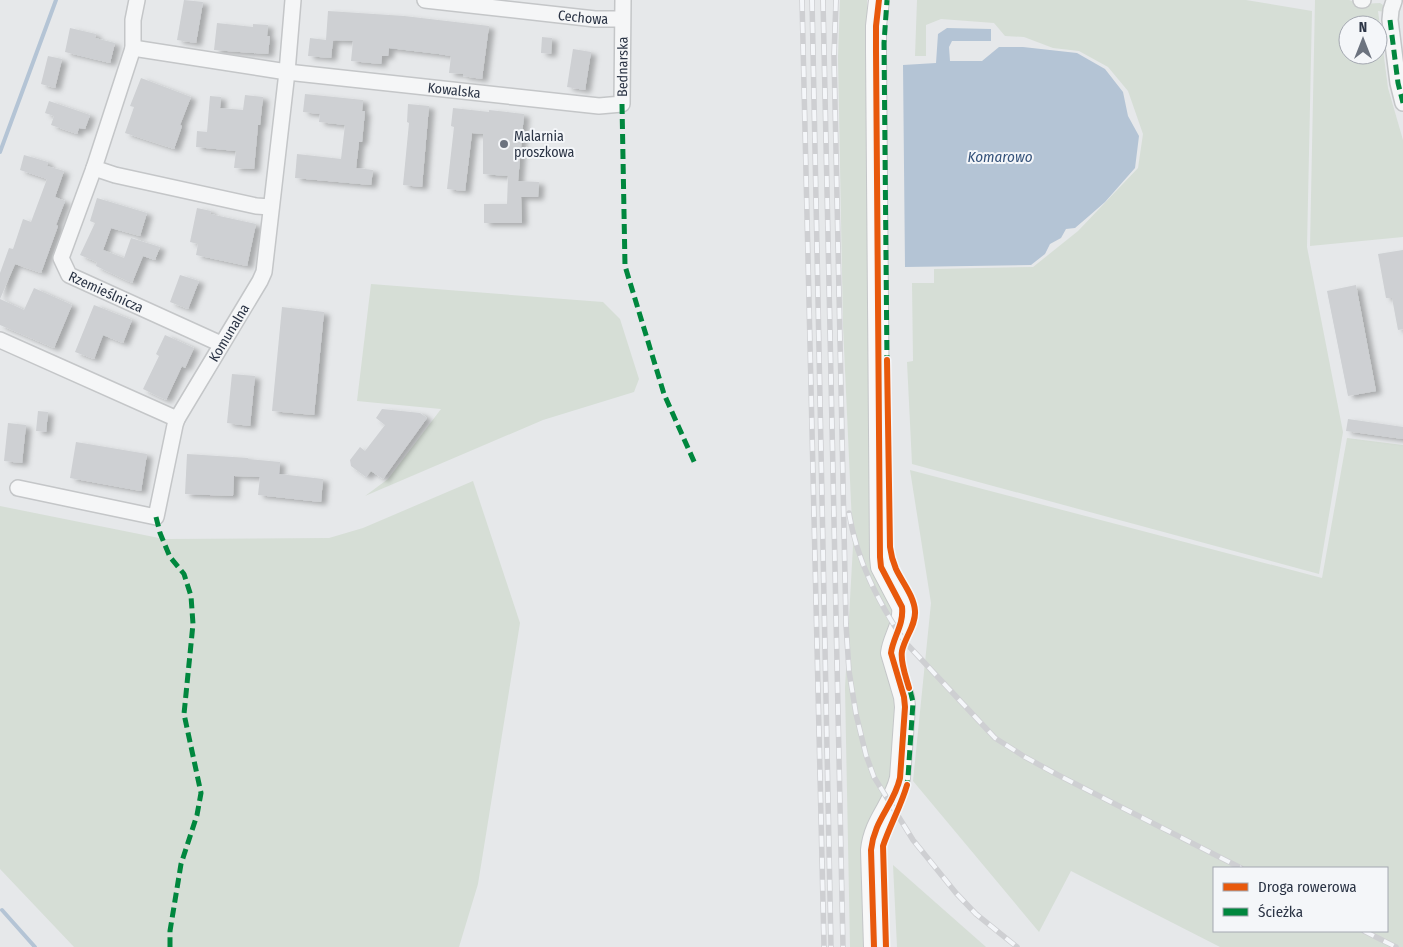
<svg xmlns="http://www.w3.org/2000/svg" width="1403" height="947" viewBox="0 0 1403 947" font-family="'Fira Sans Condensed',sans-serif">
  <defs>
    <filter id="shadow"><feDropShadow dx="5.5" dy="3" stdDeviation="2.5" flood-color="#0004"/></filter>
  </defs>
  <rect width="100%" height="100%" fill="#e6e8ea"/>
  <g fill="#d6ded6" fill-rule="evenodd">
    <polygon points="840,0 867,0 867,54 874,564 896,608 882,651 882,659 897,698 894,781 888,794 866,947 850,947 845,688 853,546 843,326 838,57"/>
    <polygon points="917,0 1246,0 1312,11 1307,247 1343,432 1319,574 912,464 907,362 913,361 912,283 934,283 934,269 1033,267 1078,231 1138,168 1143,134 1128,91 1108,67 1079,51 1053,48 1024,37 1005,36 994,23 941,19 926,25 926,56 915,56"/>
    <path d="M1315,0H1349L1361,4L1380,3L1383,5L1386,12L1378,11L1388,88L1403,140V237L1310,246ZM1348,25H1378V55H1348Z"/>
    <polygon points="371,284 603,302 620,319 639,379 634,392 543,420 365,496 388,479 441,409 357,401"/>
    <path d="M1347,438L1403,445V947H1220L1071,871L1039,932L913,781L931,603L910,470L1322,578ZM1214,868H1387V931H1214Z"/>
    <polygon points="473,481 520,623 478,884 459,947 74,947 0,869 0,506 164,539 329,538 363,528"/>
    <polygon points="893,865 986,947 897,947"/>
  </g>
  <polygon fill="#b4c4d5" points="947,28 991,29 991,41 952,41 949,47 950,61 982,61 999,47 1023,47 1077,53 1105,69 1123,92 1128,116 1139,136 1135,168 1105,202 1089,216 1075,228 1066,229 1061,238 1050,244 1045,254 1031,265 905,267 903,65 936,63 938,34"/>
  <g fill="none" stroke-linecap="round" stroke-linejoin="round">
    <g stroke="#b4c4d5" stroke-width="4">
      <polyline points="0,152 56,0"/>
      <polyline points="2,910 35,947"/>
    </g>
  </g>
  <g fill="#ced0d3" filter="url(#shadow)">
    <polygon points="184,0 203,2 196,43 177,40"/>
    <polygon points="328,11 404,16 489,26 482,79 463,76 463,74 449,73 451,56 439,54 389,48 388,56 382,56 381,64 351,61 353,41 331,40 333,40 331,58 308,56 310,38 326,40"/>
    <polygon points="217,23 253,27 253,24 268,25 267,36 270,36 268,54 214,50"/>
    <polygon points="70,28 96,34 95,38 115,43 110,63 65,52"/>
    <polygon points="542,37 552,38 551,54 541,53"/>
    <polygon points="573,49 591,52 585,90 567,87"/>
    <polygon points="48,56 62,59 55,88 41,84"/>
    <polygon points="141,78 191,97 180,125 182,126 174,149 125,133 134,107 130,106"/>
    <polygon points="305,94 363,100 362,111 365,111 362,142 359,142 356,168 373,170 371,185 295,178 297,154 341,159 345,125 319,122 320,114 303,112"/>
    <polygon points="245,95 263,97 260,125 258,125 254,169 234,168 236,151 196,147 197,131 207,132 210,96 221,97 220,108 243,110"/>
    <polygon points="49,101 90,115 85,129 79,128 77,134 51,125 54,116 45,113"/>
    <polygon points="408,104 429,106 422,187 403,185 409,123 407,122"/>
    <polygon points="453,108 489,112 489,110 524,114 518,181 539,182 538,197 521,197 522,223 484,223 484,204 507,204 508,176 483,174 483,134 472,133 465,191 447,189 454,127 451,126"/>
    <polygon points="24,155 48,162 47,166 64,171 55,197 65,201 56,225 58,226 41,273 15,264 0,299 0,273 9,248 13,249 23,219 31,222 47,179 20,170"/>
    <polygon points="97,198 147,213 140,236 111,228 103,250 124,258 131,238 160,247 155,260 143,256 132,283 96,266 97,262 80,255 95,223 90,221"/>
    <polygon points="197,208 211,211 210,214 256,224 247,266 196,255 198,244 190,242"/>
    <polygon points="1403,250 1403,329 1398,330 1392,298 1386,298 1378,254"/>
    <polygon points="180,275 199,281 188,309 170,302"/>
    <polygon points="1356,285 1376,391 1348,396 1327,291"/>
    <polygon points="34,288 72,305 54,348 0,325 0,299 24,310"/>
    <polygon points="94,305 132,320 123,343 103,335 94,359 75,352"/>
    <polygon points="282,307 324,312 314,415 272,411"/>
    <polygon points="165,335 194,348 185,368 182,366 166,400 143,389 159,356 156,354"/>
    <polygon points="232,374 255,376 250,426 227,423"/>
    <polygon points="382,409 420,413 427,418 383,479 371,471 366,477 351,466 350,460 360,447 365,451 385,425 376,418"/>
    <polygon points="38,411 48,412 46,432 36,431"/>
    <polygon points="1348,419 1403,427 1403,439 1346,431"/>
    <polygon points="8,423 26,425 22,463 4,461"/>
    <polygon points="76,442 147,454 141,491 70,478"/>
    <polygon points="187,454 248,458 248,459 280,462 279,474 323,479 321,502 258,495 260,477 234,476 233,496 185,494"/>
  </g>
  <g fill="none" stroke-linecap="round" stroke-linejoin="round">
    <g stroke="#c4c6c8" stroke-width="18">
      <g id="street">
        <path id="s1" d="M137,0L133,20V48L94,168L61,258L69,275L221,344"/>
        <path id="s2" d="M425,0L595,19H622"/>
        <polyline points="1361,0 1363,0"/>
        <polyline points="1394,1 1391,10 1390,20 1398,83 1403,103"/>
        <path id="s3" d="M133,48L287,72L599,106L622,104L623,0"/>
        <polyline points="94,168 115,175 256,206 271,207"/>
        <polyline points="0,340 177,419"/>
        <path id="s4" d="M18,488L156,517L175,425L177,419L260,281L264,272L287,72L293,0"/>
      </g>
    </g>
    <g stroke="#c4c6c8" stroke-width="22">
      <path id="secondary" d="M874,947L871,850C874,820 894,805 900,778L905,707L904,697L891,653C893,637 904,625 902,607L881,567L880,557L876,51V26L879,0"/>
    </g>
    <use href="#street" stroke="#f5f6f7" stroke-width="15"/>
    <use href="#secondary" stroke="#f8f8f8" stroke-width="20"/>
    <g stroke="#cecfd2" stroke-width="5.5">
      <g id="rail">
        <polyline points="802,0 824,947"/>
        <polyline points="812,0 831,947"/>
        <polyline points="823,0 843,947"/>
        <polyline points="836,0 834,56 846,624 849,671 856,714 866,755 874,777 913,840 956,893 976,914 1017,947"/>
        <path d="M849,513C857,561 878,602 905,642L995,738L1025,757L1058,775L1241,868"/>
        <polyline points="1364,931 1396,947"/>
      </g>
    </g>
    <use href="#rail" stroke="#f4f6f9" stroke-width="4" stroke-dasharray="11" stroke-linecap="butt"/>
    <g stroke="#00873e" stroke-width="5" stroke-dasharray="10 5" stroke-linecap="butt">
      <polyline points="1390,20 1398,83 1403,103"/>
      <polyline points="622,104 625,266 664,394 696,466"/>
      <polyline points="887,365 884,43 887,0"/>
      <polyline points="156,517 160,533 170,557 184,574 191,596 193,624 184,714 201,793 197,815 181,864 170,931 170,947"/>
      <polyline points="906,790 908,777 913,702 909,686"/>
    </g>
    <g stroke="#f4f6f9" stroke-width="9">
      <g id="cycleway">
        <path d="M887,360L890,547C891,555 893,562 896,569C902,582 914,596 915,611C916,625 905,637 902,651C900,662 906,677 909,688"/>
        <path d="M874,947L871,850C874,820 894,805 900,778L905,707L904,697L891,653C893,637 904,625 902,607L881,567L880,557L876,51V26L879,0"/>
        <path d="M886,947L883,846C890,825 901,806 907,785"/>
      </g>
    </g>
    <use href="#cycleway" stroke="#e8590c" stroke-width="6"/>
  </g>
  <circle fill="#6c737f" stroke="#f4f6f9" stroke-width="2" cx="504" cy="144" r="5"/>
  <g text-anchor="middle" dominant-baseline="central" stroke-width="4" stroke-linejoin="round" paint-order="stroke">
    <g font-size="14" fill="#2b3445" stroke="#f4f6f9">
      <text stroke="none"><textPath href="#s2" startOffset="159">Cechowa</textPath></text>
      <text stroke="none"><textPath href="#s3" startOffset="530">Bednarska</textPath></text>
      <text stroke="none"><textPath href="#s3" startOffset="324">Kowalska</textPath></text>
      <text stroke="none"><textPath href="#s1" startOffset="330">Rzemieślnicza</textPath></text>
      <text stroke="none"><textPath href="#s4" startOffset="342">Komunalna</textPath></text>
    </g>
    <g font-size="14" fill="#2b3445" stroke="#f4f6f9" text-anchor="start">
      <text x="514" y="136">Malarnia<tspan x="514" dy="16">proszkowa</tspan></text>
    </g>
    <g font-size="15" font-style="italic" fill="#34527a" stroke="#f4f6f9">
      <text x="1000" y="157">Komarowo</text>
    </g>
  </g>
  <rect x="1213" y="867" width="175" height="65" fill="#f4f6f9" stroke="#a4a8b1"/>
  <rect x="1223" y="883" width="25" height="8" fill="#e8590c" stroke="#a4a8b1"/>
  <text x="1258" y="892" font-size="15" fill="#2b3445">Droga rowerowa</text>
  <rect x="1223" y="908" width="25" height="8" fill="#00873e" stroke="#a4a8b1"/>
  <text x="1258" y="917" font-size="15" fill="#2b3445">Ścieżka</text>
  <g transform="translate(1363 40)"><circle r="24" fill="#f4f6f9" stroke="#a4a8b1"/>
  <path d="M0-4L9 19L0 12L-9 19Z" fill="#6c737f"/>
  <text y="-8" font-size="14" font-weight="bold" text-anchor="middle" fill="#2b3445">N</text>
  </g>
</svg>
